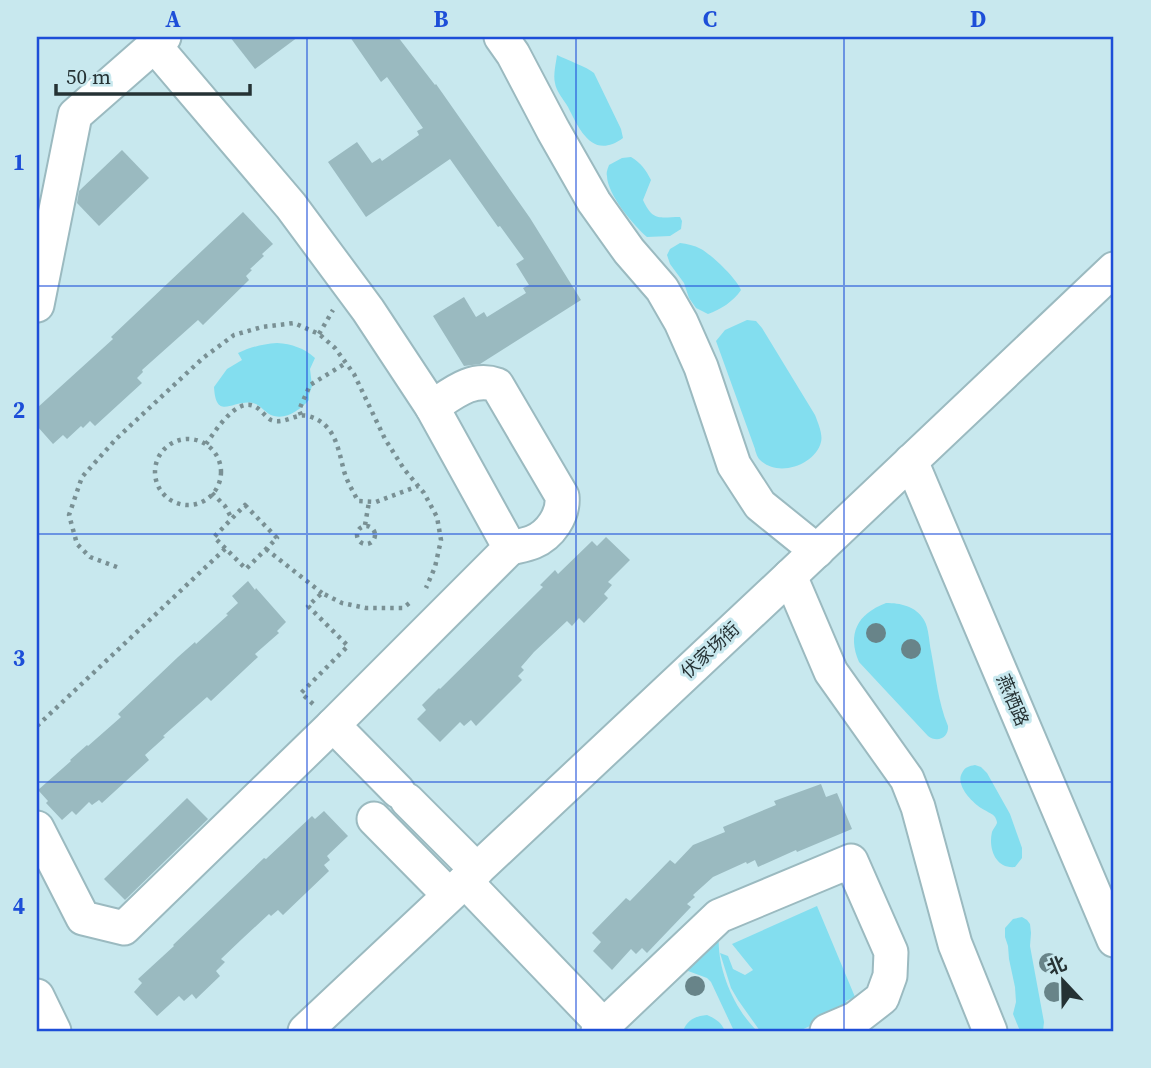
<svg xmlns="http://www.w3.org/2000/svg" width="1151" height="1068" viewBox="0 0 1151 1068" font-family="'Source Serif 4','Noto Sans SC',serif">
  <rect width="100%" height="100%" fill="#c8e8ee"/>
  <g fill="#83deef">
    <path d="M557,55C567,60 587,67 594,73L621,129L623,138C593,160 580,131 568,107C564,100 556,91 555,83C553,75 556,63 557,55Z"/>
    <path d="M631,157C641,163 646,170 651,180L643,200C653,222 660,217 680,217L682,221L681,229L670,236L647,237C634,226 607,194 607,176C606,172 608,168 609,165L622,158Z"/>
    <path d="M680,243C687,244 694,245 701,249C713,256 736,278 741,290C734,301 720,310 708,314L696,308L689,298L684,283L670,264L667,255L670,249Z"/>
    <path d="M747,320L756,321L762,328L815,415C818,423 823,434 821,442C815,466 776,478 759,459C758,458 755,451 755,449L716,341L725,330Z"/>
    <path d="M277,343C292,344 304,348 315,358L310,369L312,386L309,395V400C300,410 285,421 271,415C264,412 261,405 253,403C233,399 216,422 214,387L227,369L242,360L238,353C251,347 262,344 277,343Z"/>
    <path d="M886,603C900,603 916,606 924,620C929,628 929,642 931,651C936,677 938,702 948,726C949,738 937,743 928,736L859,662C847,634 857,614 886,603Z"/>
    <path d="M975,765L981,767L987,773L1010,814L1022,848V858L1015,867C996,869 988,849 992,832C993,829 996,826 997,823C997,821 996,819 995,817C992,813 985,811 981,808C972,802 955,785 962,773C965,767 969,766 975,765Z"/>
    <polygon points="817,906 855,997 846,1001 850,1008 799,1031 760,1031 738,1000 731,988 720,953 728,956 733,969 745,975 753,970 732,944"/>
    <polygon points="1022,917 1027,920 1030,924 1031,933 1030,946 1044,1022 1043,1031 1020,1031 1013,1014 1016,1002 1015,987 1009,959 1008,946 1005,937 1005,928 1013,919"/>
    <path d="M719,933C716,967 733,1007 757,1031H734L711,982L707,978L680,968Z"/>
    <path d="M707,1015C716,1019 721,1022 725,1031H683C687,1020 695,1016 707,1015Z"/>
  </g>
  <g fill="#9abac0">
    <polygon points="230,37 298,37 255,69"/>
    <polygon points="350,37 398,37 435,85 436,84 530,218 581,300 480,364 464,366 433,316 464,297 476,317 484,312 487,317 526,293 523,288 529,285 516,264 524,259 500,226 498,227 450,159 366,217 328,162 357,142 372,163 380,158 382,161 419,135 417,131 423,128 387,77 381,82"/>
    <polygon points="122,150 149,178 99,226 77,203 79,191"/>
    <polygon points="243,212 273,244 262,254 264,256 250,269 252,270 246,276 249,280 203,325 198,320 142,370 143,372 137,378 142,383 95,426 90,421 83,428 81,426 67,439 63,435 53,444 37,426 37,408 113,339 111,337"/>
    <polygon points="606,537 630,560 608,582 612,585 604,594 608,598 584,623 579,618 572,626 567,621 534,652 521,667 524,670 518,676 522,680 476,726 471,720 464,726 460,722 440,742 417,719 426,710 422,705 439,688 440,689 543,587 540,585 555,570 558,574 592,541 597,546"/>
    <polygon points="248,581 255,590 256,588 286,622 277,631 279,633 255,654 258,657 211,701 207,697 163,736 165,737 145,755 149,760 102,803 99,800 92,805 89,802 76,815 72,811 62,820 46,803 48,801 38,790 71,761 70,760 87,745 88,746 121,717 118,714 178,657 195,642 196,644 228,615 226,614 238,603 232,596"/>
    <polygon points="821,784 826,797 837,793 852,829 797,852 796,850 758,867 755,860 747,864 746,862 713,877 693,895 695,897 687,904 691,907 647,953 642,948 636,954 631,949 612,970 593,951 601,942 592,933 626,898 630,901 670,860 675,864 693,845 725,832 723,827 776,805 774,801"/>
    <polygon points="187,798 208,819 125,900 104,879"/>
    <polygon points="324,811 348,836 327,856 330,860 324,865 329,871 283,915 278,910 271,916 269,914 242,939 221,959 225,962 216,971 220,976 196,999 192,994 184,1001 179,996 157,1016 134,992 142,983 138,979 174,946 173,945 264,858 266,859 312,816 315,819"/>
  </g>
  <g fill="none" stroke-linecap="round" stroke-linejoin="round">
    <g stroke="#9bbac0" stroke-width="37">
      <g id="minor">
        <polyline points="501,37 513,54 553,130 594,202 629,251 662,289 681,322 701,367 734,465 760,505 817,551"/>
        <polyline points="154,45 291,206 368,310 432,407 510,548 333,725 398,791"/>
        <polyline points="37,305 75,115 164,37"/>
        <path d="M432,407C452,394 472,376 497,385L562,496C564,515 550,535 533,542C526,545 518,546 510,548"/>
        <polyline points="911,461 1114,940"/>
        <polyline points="790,576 831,672 907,779 918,807 955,944 990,1031"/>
        <polyline points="407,800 477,870"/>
        <polyline points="374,819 449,895"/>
        <polyline points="37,828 83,918 124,928 333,725"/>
        <polyline points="465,881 604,1026"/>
        <polyline points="37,996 54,1031"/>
        <polyline points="305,1031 790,576 1114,269"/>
        <polyline points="598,1031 719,916 851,861 891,952 890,976 882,998 855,1019 827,1031"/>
      </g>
    </g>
    <g stroke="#799094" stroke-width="4.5" stroke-dasharray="3.5 5" stroke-linecap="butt">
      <polyline points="319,334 333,310"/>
      <polyline points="301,415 299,410 310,385 346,363"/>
      <circle cx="188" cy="472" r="33"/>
      <path d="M206,444C215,432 235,398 254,406C261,409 265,417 271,420C284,425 295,413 308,416C335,423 338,448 344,471C347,482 353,491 358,501L376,502L418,486"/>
      <polyline points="212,493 225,506 232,519"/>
      <polygon points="245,505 277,538 246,569 214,537"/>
      <polyline points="365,525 369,502"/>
      <circle cx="366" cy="535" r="9"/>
      <polyline points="266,549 322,593"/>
      <polyline points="117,567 90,557 77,544 69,515 82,477 116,439 203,358 234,335 262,327 294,323 319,334 335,348 354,374 385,439 404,469 424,493 437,517 441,540 435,567 426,588"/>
      <polyline points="313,704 301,693 348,646 308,606 322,593 342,603 366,608 403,608 412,601"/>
      <polyline points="37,726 226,548"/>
    </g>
    <use href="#minor" stroke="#fff" stroke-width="33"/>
  </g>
  <g fill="#688489">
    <circle cx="876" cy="633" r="10"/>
    <circle cx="911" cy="649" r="10"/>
    <circle cx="1049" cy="963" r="10"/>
    <circle cx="695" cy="986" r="10"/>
    <circle cx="1054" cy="992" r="10"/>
  </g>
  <path fill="none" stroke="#1d4ed8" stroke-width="2" stroke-opacity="0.55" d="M307,37V1031M576,37V1031M844,37V1031M37,286H1114M37,534H1114M37,782H1114"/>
  <g text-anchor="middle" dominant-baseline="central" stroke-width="6" stroke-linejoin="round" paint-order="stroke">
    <g font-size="18" fill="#253234" stroke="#c8e8ee">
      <text transform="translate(710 650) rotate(-43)">伏家场街</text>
      <text transform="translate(1013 700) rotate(67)">燕栖路</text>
    </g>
  </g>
  <rect width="1151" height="1068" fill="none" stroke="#c8e8ee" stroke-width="77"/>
  <g transform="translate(1063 981) rotate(338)" stroke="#c8e8ee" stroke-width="5" paint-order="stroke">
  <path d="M0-5L12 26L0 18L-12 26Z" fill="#253234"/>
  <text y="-10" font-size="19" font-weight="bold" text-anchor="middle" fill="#253234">北</text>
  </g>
  <path d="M56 84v10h194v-10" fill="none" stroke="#253234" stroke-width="3.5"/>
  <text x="66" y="84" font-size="21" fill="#253234" stroke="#c8e8ee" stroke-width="5" paint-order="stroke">50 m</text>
  <rect x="38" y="38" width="1074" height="992" fill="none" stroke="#1d4ed8" stroke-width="2.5"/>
  <g font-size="23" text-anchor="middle" font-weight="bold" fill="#1d4ed8">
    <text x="173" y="27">A</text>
    <text x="441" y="27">B</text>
    <text x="710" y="27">C</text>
    <text x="978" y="27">D</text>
    <text x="19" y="170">1</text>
    <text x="19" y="418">2</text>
    <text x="19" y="666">3</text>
    <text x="19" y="914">4</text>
  </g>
</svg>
